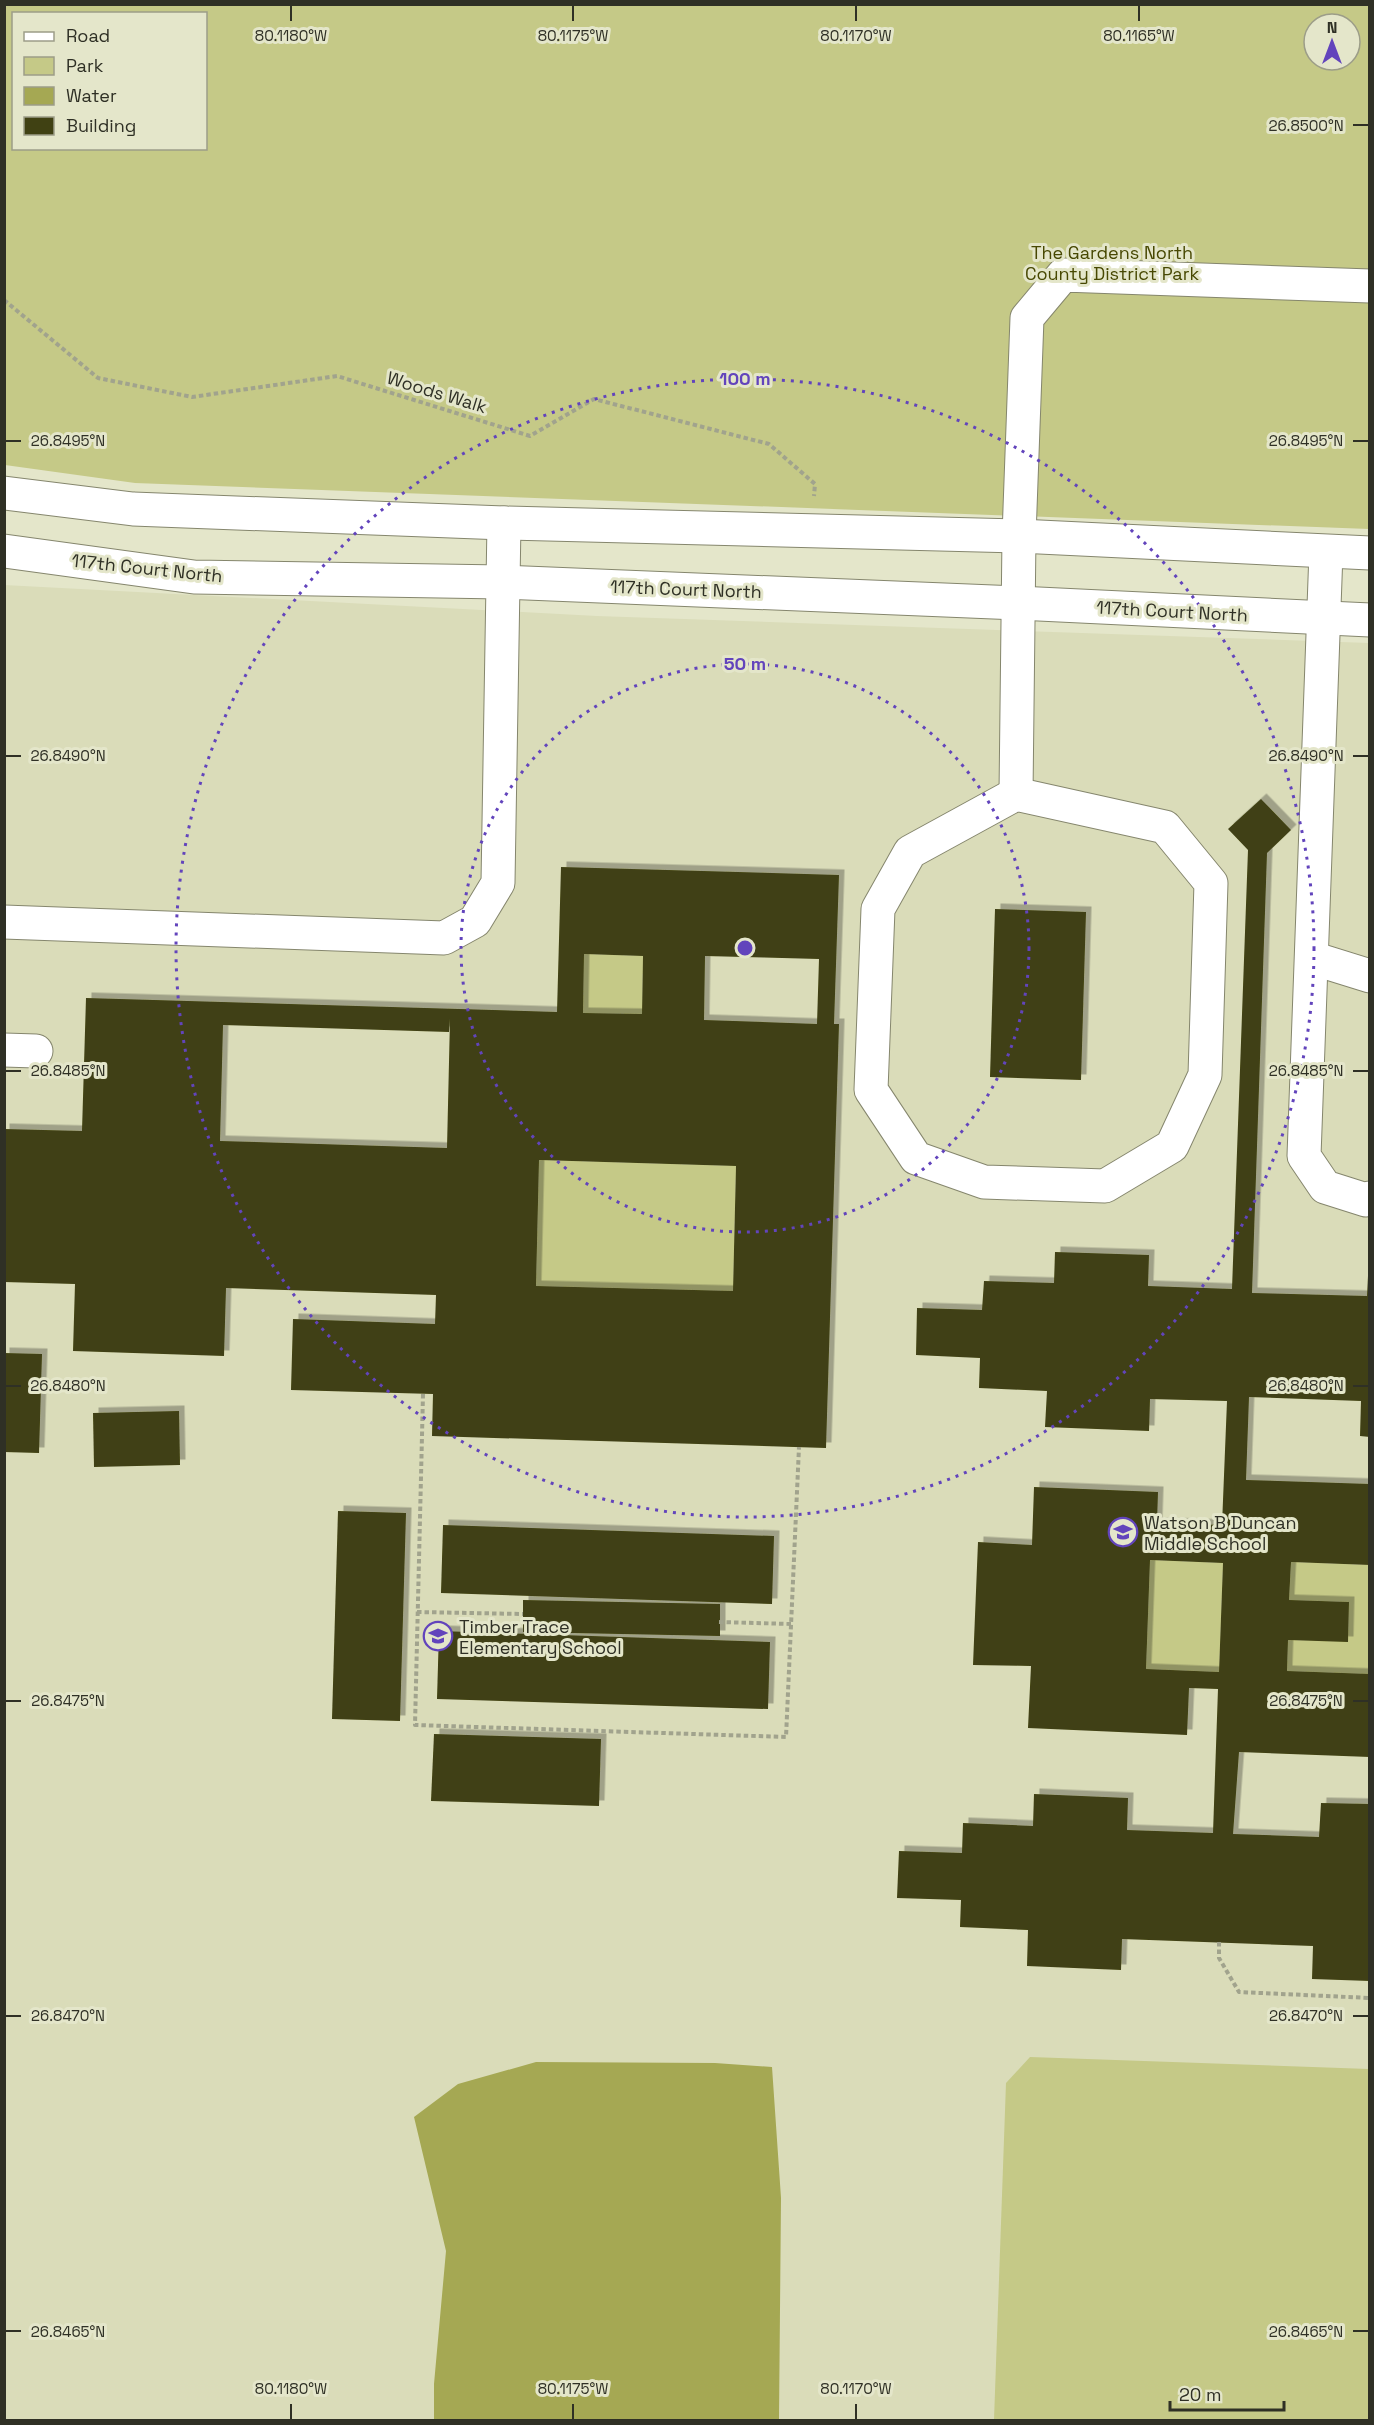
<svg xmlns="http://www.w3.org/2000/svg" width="1374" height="2425" viewBox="0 0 1374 2425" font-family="'Space Grotesk',sans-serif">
  <defs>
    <filter id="shadow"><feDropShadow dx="5.5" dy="-5.5" stdDeviation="0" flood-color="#0004"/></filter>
  </defs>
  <rect width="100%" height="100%" fill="#e4e6ca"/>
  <polygon fill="#dadcb9" points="4,585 597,616 1369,643 1369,2420 5,2420"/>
  <g fill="#c5c987" fill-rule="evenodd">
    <path d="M5,5H1369V529L135,483L5,465ZM14,14H206V148H14ZM1314,24H1350V60H1314Z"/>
    <polygon points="584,954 643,956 642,1014 583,1013"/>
    <polygon points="539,1160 736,1166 733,1291 536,1286"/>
    <polygon points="1150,1560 1223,1563 1219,1672 1146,1669"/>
    <polygon points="1291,1562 1369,1565 1369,1674 1287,1671 1288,1640 1348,1641 1349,1602 1289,1600"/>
    <polygon points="1030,2057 1369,2069 1369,2420 994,2420 1006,2083"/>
  </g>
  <polygon fill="#a5a853" points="536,2062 715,2063 772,2067 781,2198 779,2420 434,2420 434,2384 446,2251 414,2117 458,2084"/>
  <g fill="#404113" fill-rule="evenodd" filter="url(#shadow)">
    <path d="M1261,799L1291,830L1267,853L1252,1293L1367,1296L1368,1276H1370V1437L1360,1436L1361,1401L1249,1397L1246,1480L1370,1484V1565L1291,1562L1289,1600L1349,1602L1348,1642L1288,1640L1287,1671L1370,1674V1757L1239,1752L1233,1834L1319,1837L1321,1803L1370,1804V1981L1312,1979L1313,1946L1122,1939L1121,1970L1027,1966L1028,1930L960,1927L961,1900L897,1898L899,1851L962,1853L963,1823L1033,1826L1034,1794L1128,1798L1127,1830L1213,1833L1218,1689L1189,1688L1187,1735L1028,1728L1031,1666L973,1665L978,1542L1032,1545L1034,1487L1158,1492L1157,1523L1222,1525L1227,1401L1150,1399L1149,1431L1045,1427L1047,1391L979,1388L980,1358L916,1355L917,1308L982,1310L984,1281L1054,1283L1055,1252L1149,1255L1148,1286L1232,1289L1248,850L1228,829ZM1150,1560L1223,1563L1219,1672L1146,1669Z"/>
    <path d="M561,867L839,875L834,1024H839L826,1448L432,1436L433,1394L291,1390L293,1319L435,1324L436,1295L226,1288L224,1356L73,1351L75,1284L4,1282V1129L82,1131L86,998L557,1012ZM584,954L643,956L642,1014L583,1013ZM705,956L819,959L817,1024L704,1020ZM450,1019L447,1148L220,1141L223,1025L449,1032ZM539,1160L736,1166L733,1291L536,1286Z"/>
    <polygon points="995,909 1086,912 1081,1080 990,1077"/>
    <polygon points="4,1353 42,1354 39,1453 4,1452"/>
    <polygon points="179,1411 180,1465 94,1467 93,1413"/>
    <polygon points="338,1511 406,1513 400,1721 332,1719"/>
    <polygon points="443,1525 774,1536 772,1604 441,1593"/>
    <polygon points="523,1600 720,1604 720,1636 523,1632"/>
    <polygon points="439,1631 770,1642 768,1709 437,1699"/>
    <polygon points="434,1734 601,1739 599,1806 431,1801"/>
  </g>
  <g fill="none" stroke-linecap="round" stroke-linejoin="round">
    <g stroke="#85866d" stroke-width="35">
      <g id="minor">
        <polyline points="4,493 133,509 504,523 1019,536 1370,553"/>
        <polyline points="4,551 194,577 502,582 1018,603 1370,620"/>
        <polyline points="1326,552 1304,1156 1325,1187 1366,1200 1370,1198"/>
        <polygon points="1016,794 1165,827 1211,883 1205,1075 1172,1146 1105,1186 984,1182 916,1158 871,1090 878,909 910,852"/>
        <polyline points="1016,794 1019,536 1027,318 1063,275 1370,286"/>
        <polyline points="4,922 444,938 475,921 498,883 504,523"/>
        <polyline points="1312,958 1370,976"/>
        <polyline points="4,1050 36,1051"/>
      </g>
    </g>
    <g stroke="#a1a38d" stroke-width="4" stroke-dasharray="4.5 3" stroke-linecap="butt">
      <polyline points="4,300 98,378 192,397 337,376 530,436 594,399 769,444 815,484 814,496"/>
      <polyline points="423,1394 415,1725 786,1737 799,1447"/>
      <polyline points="417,1612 523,1614"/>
      <polyline points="719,1622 791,1624"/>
      <polyline points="1219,1942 1219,1958 1239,1992 1370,1998"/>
    </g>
    <use href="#minor" stroke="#fff" stroke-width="33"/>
  </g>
  <path fill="none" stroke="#2f3025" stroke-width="2" d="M291,6V21M573,6V21M856,6V21M1139,6V21M1353,125H1368M6,441H21M1353,441H1368M6,756H21M1353,756H1368M6,1071H21M1353,1071H1368M6,1386H21M1353,1386H1368M6,1701H21M1353,1701H1368M6,2016H21M1353,2016H1368M6,2331H21M1353,2331H1368M291,2404V2419M573,2404V2419M856,2404V2419"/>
  <g fill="none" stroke="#6244bc" stroke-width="3" stroke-dasharray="3 6">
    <circle cx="745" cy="948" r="284"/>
    <circle cx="745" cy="948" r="569"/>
  </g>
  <defs>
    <g id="school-ring" transform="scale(1.5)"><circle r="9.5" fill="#e4e6ca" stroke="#6244bc" stroke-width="1.5"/><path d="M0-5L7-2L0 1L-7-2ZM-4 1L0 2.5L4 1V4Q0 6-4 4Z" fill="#6244bc"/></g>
  </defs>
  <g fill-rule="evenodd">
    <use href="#school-ring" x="1123" y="1532"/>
    <use href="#school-ring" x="438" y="1636"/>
  </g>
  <g text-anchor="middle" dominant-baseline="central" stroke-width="6" stroke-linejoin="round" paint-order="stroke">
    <g font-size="18" fill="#474802" stroke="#e4e6ca">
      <text x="1112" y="252">The Gardens North<tspan x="1112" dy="21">County District Park</tspan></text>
    </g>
    <g font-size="18" fill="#2f3025" stroke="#e4e6ca">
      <text transform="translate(437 392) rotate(17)">Woods Walk</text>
      <text transform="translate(147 568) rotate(6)">117th Court North</text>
      <text transform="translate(686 589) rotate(2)">117th Court North</text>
      <text transform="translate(1172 611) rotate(3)">117th Court North</text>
    </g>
    <g font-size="18" fill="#2f3025" stroke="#e4e6ca" text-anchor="start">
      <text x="1144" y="1522">Watson B Duncan<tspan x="1144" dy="21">Middle School</tspan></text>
      <text x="459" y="1626">Timber Trace<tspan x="459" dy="21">Elementary School</tspan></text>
    </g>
  </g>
  <g font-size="15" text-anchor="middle" fill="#2f3025" stroke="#e4e6ca" stroke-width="6" stroke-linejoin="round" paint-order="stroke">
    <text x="291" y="41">80.1180°W</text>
    <text x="573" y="41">80.1175°W</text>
    <text x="856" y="41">80.1170°W</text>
    <text x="1139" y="41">80.1165°W</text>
    <text x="1306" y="131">26.8500°N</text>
    <text x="68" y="446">26.8495°N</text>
    <text x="1306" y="446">26.8495°N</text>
    <text x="68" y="761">26.8490°N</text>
    <text x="1306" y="761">26.8490°N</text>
    <text x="68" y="1076">26.8485°N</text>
    <text x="1306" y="1076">26.8485°N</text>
    <text x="68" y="1391">26.8480°N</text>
    <text x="1306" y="1391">26.8480°N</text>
    <text x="68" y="1706">26.8475°N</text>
    <text x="1306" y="1706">26.8475°N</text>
    <text x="68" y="2021">26.8470°N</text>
    <text x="1306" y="2021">26.8470°N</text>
    <text x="68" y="2337">26.8465°N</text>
    <text x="1306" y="2337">26.8465°N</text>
    <text x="291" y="2394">80.1180°W</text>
    <text x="573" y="2394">80.1175°W</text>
    <text x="856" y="2394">80.1170°W</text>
  </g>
  <circle cx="745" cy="948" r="9" fill="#6244bc" stroke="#e4e6ca" stroke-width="3"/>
  <g font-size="18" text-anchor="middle" font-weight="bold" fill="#6244bc" stroke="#e4e6ca" stroke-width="6" stroke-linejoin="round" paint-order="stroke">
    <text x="745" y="385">100 m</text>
    <text x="745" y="670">50 m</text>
  </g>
  <rect width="1374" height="2425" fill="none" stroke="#2f3025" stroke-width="12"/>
  <rect x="12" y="12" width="195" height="138" fill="#e4e6ca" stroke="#9c9d88" stroke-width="1.5"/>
  <rect x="24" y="32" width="30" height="9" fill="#ffffff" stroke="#9c9d88" stroke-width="1.5"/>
  <text x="66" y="42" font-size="18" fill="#2f3025">Road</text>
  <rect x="24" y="57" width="30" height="18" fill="#c5c987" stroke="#9c9d88" stroke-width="1.5"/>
  <text x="66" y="72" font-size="18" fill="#2f3025">Park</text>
  <rect x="24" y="87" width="30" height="18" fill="#a5a853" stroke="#9c9d88" stroke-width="1.5"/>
  <text x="66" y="102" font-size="18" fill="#2f3025">Water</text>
  <rect x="24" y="117" width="30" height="18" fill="#404113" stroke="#9c9d88" stroke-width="1.5"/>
  <text x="66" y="132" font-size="18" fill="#2f3025">Building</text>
  <g transform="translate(1332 42)"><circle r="28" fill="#e4e6ca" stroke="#9c9d88" stroke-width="1.5"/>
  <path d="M0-4.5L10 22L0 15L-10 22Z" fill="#6244bc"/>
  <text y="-9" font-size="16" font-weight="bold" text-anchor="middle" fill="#2f3025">N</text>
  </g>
  <path d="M1170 2401v9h114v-9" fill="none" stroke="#2f3025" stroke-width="3"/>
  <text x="1179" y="2401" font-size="18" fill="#2f3025" stroke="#e4e6ca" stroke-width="4.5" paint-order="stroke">20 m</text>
</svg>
